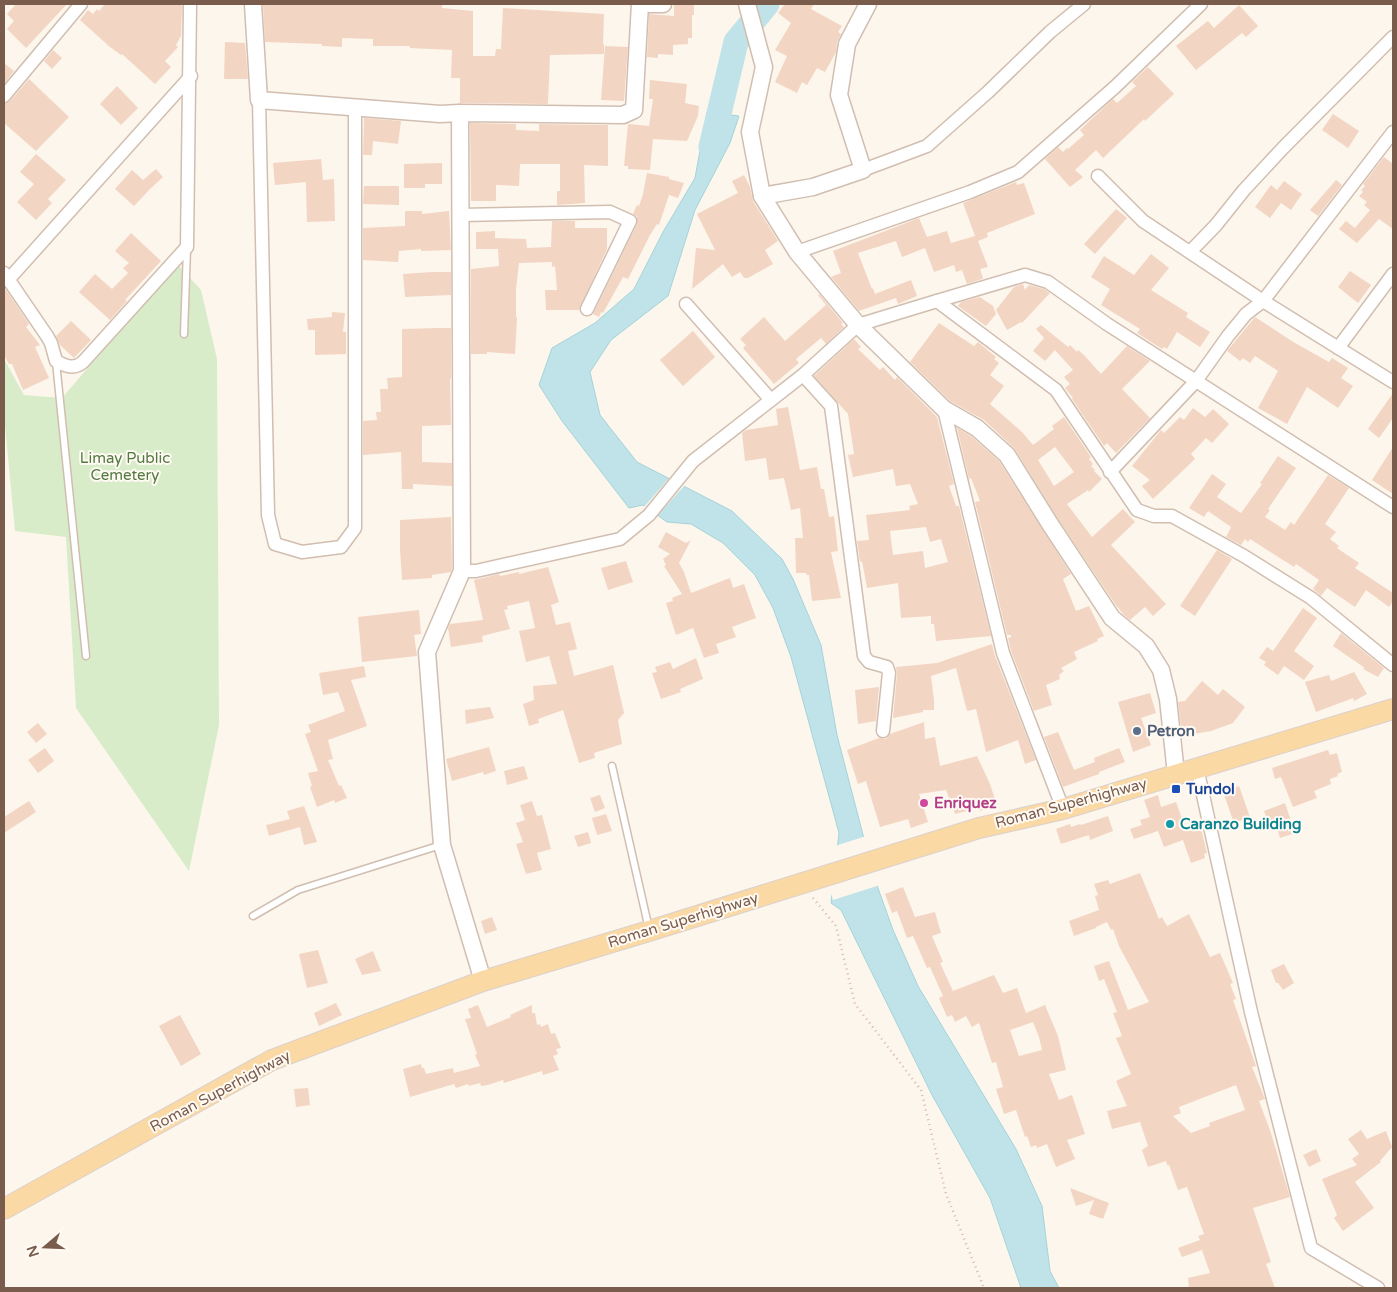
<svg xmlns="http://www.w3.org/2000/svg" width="1397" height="1292" viewBox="0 0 1397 1292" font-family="'Varela Round',sans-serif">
  <rect width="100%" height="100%" fill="#fdf6ec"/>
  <polygon fill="#d8ecc9" points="179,266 201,290 217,359 219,725 189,871 76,708 66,537 15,531 4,415 4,359 24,395 62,398 121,329"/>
  <polygon fill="#bfe3e8" stroke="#a5d3da" points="707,112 739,116 730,143 695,210 668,296 611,340 590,372 600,415 637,462 732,511 782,559 793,579 821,645 837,735 874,877 893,930 918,986 1016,1149 1042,1206 1050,1271 1059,1288 1021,1288 990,1198 932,1095 841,910 831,903 839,833 791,657 773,608 755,575 723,543 691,524 667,522 643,505 629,508 562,421 539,385 552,348 595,323 634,289 663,232 695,178"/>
  <g fill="#fdf6ec">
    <polygon points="671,476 686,484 656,517 643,508"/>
    <polygon points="866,836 880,885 833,900 830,890 835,846"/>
  </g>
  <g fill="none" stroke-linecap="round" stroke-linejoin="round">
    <polyline stroke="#bfe3e8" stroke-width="25" points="711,147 736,42 767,4"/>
  </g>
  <g fill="#f3d5c3" fill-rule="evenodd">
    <polygon points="16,4 67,4 26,48 7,29 14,21 7,14"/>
    <polygon points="105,4 179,4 182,6 181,36 176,45 178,47 165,61 171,67 155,84 122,54 121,55 110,47 80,20 88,10 93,14 97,9 99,11"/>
    <polygon points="263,4 442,4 442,8 473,11 473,56 495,56 496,49 501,49 503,8 604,14 603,44 604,44 604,54 550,55 548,104 460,103 460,78 451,78 452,50 410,48 410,46 373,46 373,39 342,38 342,47 322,46 322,44 265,42"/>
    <polygon points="674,4 694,4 694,15 692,15 692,38 688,38 688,44 673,45 673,55 658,54 658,58 647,57 649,14 674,16"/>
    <polygon points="785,4 814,4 811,9 842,26 838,32 841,34 837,42 836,52 825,72 817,68 807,85 802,82 797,93 775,82 787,56 775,50 791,23 778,13"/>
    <polygon points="1239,5 1258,26 1246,37 1242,33 1196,70 1176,46 1208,21 1214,28"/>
    <polygon points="225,42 245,43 248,79 224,79"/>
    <polygon points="605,46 628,47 624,101 601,100"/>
    <polygon points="53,50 62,58 52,69 44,61"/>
    <polygon points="4,63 14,71 4,84"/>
    <polygon points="1148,67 1174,94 1145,121 1144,119 1103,158 1096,150 1075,170 1083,177 1070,187 1045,159 1058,147 1063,152 1067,148 1068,149 1084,135 1080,130 1113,99 1117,103 1136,86 1132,82"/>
    <polygon points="29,79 69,117 36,151 4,123 4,104 10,101"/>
    <polygon points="650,80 687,84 685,103 699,106 698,116 687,141 653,139 650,170 628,169 628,166 624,166 628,124 649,126 653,99 649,99"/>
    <polygon points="117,86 138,108 121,125 100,104"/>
    <polygon points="1333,114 1359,131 1348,148 1322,130"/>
    <polygon points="364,118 401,121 398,144 373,141 372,155 363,155"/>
    <polygon points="470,123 516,124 516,130 539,131 539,124 608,125 608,166 584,165 585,203 557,205 557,191 560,191 560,164 520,164 519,186 496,185 496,201 471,201"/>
    <polygon points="36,154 66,180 48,199 52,203 36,220 17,202 34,184 20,172"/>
    <polygon points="1384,157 1393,164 1393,229 1379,219 1357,243 1339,229 1346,221 1355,228 1370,210 1364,205 1367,202 1359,196 1363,192 1361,190 1365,186 1363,184"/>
    <polygon points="321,159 323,180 334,179 335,221 307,222 306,182 275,185 273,163"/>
    <polygon points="442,163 442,184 425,184 425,188 404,188 404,164"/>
    <polygon points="156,169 163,177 150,189 134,206 115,189 132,170 143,180"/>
    <polygon points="647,173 669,177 669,179 684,183 678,198 669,195 659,225 657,224 650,235 628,279 623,277 603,313 601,312 599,317 593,314 637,224 637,217 633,214 637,205 639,206 643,194"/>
    <polygon points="744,175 750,187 753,201 778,241 765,250 773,264 748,278 744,278 740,272 732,277 723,264 692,289 696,248 715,250 697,214 738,193 732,181"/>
    <polygon points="1336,180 1342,185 1318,216 1310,210"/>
    <polygon points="1284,181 1302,194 1291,210 1281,203 1270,218 1255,207 1271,185 1277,190"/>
    <polygon points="1016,182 1017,185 1024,183 1035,214 987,233 988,237 978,241 988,267 980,269 983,278 982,279 967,284 962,270 956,272 954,265 934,272 925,248 902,257 896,241 858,253 872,289 873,288 875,294 911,280 917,296 898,304 896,298 859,311 831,277 841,273 833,251 919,218 927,237 947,231 951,243 975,236 963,203"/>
    <polygon points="364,186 399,186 399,205 363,204"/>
    <polygon points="1116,209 1127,218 1095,254 1084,244"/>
    <polygon points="405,211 422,211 422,214 449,211 451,250 421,251 421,249 399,251 398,262 363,260 363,228 405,226"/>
    <polygon points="552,221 575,221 575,228 607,228 607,249 579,310 546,310 545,290 557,290 555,266 552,267 552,262 519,263 516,289 516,317 517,317 515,354 487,352 487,354 471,354 471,269 499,266 498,249 476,249 476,232 495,231 495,238 526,239 527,248 551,247"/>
    <polygon points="131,233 161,261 125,300 127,301 110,320 79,292 95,274 112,289 128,273 123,268 129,263 115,251"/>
    <polygon points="1151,254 1169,268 1151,290 1188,313 1186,317 1210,332 1200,347 1177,332 1167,349 1164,347 1162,349 1137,333 1140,329 1101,305 1110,289 1091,277 1104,256 1134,275"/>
    <polygon points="1350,271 1371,285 1358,303 1338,287"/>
    <polygon points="432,272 451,272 451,295 405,297 403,274"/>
    <polygon points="1023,284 1025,290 1029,285 1044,289 1050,293 1022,323 1021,322 1007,330 996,310 1014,287"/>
    <polygon points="4,287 29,324 26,327 40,345 35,347 49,378 23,390 12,364 9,364 4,355"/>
    <polygon points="819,294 843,323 841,324 844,327 826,344 821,338 796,359 799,363 774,384 743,348 746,345 740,339 764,317 785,341 826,305 818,295"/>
    <polygon points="980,297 993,306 996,314 986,326 958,306 961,302"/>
    <polygon points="332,312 345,313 343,332 346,332 346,354 315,355 315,330 308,330 307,319 332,317"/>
    <polygon points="1255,317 1295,343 1329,362 1332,358 1348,368 1341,378 1353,386 1338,408 1307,387 1287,424 1258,408 1278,371 1255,356 1250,363 1243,358 1240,361 1227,351"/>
    <polygon points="71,321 91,340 74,358 60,345 56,336"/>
    <path d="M939,323L974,346L978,342L996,357L994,359L999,363L990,375L1004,386L990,404L1022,432L1033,445L1054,429L1052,426L1064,417L1091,457L1089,459L1093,464L1091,466L1095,470L1094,471L1102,479L1089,492L1088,490L1067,504L1092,537L1123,509L1135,522L1111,545L1166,604L1153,616L1145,607L1130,620L1124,615L1115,604L1058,519L1014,448L984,420L950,401L910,362ZM1055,447L1074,472L1054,486L1038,460Z"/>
    <polygon points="1041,325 1068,347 1070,345 1077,352 1078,350 1084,355 1101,374 1127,346 1150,361 1122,389 1150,418 1116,453 1107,443 1104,446 1072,399 1073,398 1065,388 1070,384 1064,377 1073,370 1055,350 1045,361 1033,351 1044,338 1036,329"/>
    <polygon points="438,328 451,328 451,379 450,379 451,425 422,426 422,462 452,463 452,486 413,484 413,489 402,489 401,452 363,455 363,421 377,420 376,412 381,412 380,389 388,389 387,378 402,377 402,329"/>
    <polygon points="693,331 715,357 683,386 660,360"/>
    <path d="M854,339L861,347L858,349L880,370L883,367L895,380L897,377L937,417L954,484L949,486L956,506H959L991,636L936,641L934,624H931V616L901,618L898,583L867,588L862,561L860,562L857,541L869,540L866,515L910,510L909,506L918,504L910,484L896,486L893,469L853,477L848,455L854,454L848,414L814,376ZM926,527L930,542L941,539L948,562L925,568L923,551L893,555L890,531Z"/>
    <polygon points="1393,393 1393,418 1379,438 1368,429"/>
    <polygon points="788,407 800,470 817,467 821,489 824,489 829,517 834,516 838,551 831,552 841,598 812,601 809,575 807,575 806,573 796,573 795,538 803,538 800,508 791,510 784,478 769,480 766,458 745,461 742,433 746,430 778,425 776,409"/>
    <polygon points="1193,408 1205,417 1213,409 1229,424 1212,443 1206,438 1191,454 1195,459 1153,499 1142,486 1150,480 1132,466 1161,430 1164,433 1180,417 1184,420"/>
    <polygon points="957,428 971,436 999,461 1071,574 1063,579 1076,611 1089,606 1104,636 1097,639 1098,641 1074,652 1077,659 1061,668 1064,671 1059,675 1060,679 1046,685 1052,705 1034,711 1011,651 1008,638 1011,637 1011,635 1007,635 975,502 980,501 971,478 969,479"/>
    <polygon points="1393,447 1393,494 1372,480"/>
    <polygon points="1278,456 1296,468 1268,509 1270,510 1265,517 1285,530 1291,522 1294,525 1328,475 1349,488 1325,524 1336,532 1330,539 1339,546 1337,548 1359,563 1355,568 1393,593 1393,601 1389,607 1366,590 1355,607 1327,588 1321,596 1313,589 1319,580 1296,564 1294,567 1250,539 1248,542 1245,539 1241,545 1226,537 1231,527 1208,511 1204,517 1189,508 1212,474 1226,484 1217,497 1241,513 1262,484 1260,483"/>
    <polygon points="451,517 452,569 451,572 432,575 432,578 402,580 400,549 400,520"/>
    <polygon points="666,532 686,543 691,540 679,563 684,572 691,593 730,578 733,588 744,584 756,618 732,627 736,637 716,644 719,653 704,658 693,628 676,635 666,603 673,601 672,598 682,594 664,566 666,565 663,559 670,554 658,547"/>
    <polygon points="1217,550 1232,559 1195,616 1180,606"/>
    <polygon points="626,561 633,582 608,590 601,568"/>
    <polygon points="548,567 559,602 551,605 556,625 570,622 577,649 568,651 574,676 613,665 624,713 618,720 622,744 594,753 595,758 579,763 563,710 538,719 539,723 529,726 523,704 534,700 533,686 557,684 549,656 526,662 519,631 535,628 529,601 507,606 508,609 504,610 510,629 482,636 483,642 451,647 448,628 450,624 483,620 474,580 499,574 500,576 519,572 519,574"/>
    <polygon points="1303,608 1317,618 1294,651 1314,666 1304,680 1284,666 1278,675 1264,665 1266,662 1259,658 1267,647 1273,651"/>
    <polygon points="419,610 421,634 414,635 417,656 362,662 358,617"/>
    <polygon points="1341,633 1384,668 1378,677 1363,669 1365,668 1333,646"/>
    <polygon points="992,644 995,656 1036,760 1025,764 1018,740 986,752 976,709 967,711 956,668 931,676 934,700 934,710 923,710 923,712 893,718 897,674 896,667 937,663"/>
    <polygon points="696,658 703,679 680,689 681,692 661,699 652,673 657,672 655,667 670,662 673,669"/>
    <polygon points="364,666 366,677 351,680 367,726 328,740 333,759 328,760 339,786 341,785 347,798 335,803 334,800 317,807 310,787 312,786 308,773 318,771 305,734 311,732 308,725 345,711 338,692 323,695 319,673"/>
    <polygon points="1354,672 1367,694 1354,701 1353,698 1316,712 1305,682 1329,675 1331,681"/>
    <polygon points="1202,681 1218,695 1223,689 1245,707 1233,723 1211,731 1182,736 1178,702 1185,701"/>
    <polygon points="879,687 876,721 858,724 855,690"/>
    <polygon points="1150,693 1156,713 1141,718 1151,745 1133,752 1118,702"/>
    <polygon points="490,707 494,718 466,724 465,710"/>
    <polygon points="924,722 925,739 935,737 940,766 977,756 990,784 997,805 979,811 978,808 955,814 946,790 919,794 928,822 911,828 908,819 880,827 866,781 858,784 847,750 879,738 886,739 890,734"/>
    <polygon points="38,723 47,734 36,743 27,732"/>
    <polygon points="1058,732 1074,770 1095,762 1094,758 1119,748 1125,762 1099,772 1099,774 1063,787 1044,737"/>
    <polygon points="489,747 496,771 484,775 483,772 452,781 446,759"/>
    <polygon points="45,748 54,761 38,773 28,760"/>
    <polygon points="1328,750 1330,755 1337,753 1342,772 1337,774 1338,776 1330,779 1331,784 1314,791 1317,798 1293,807 1281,777 1275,779 1272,768"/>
    <polygon points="524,766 528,779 507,785 504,771"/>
    <polygon points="1239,786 1250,817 1234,823 1223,792"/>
    <polygon points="600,795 605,808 595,812 590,798"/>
    <polygon points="1158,795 1161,807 1176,802 1186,830 1200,825 1207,853 1204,854 1205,858 1191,863 1183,840 1164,847 1158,831 1134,839 1130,829 1142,825 1140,820 1150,817 1144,800"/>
    <polygon points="29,801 36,812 4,833 4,817"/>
    <polygon points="532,801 537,816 542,815 551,849 537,853 542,870 526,874 516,844 523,842 516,823 525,820 520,805"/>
    <polygon points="1285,803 1295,833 1280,838 1274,819 1268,821 1264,811"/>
    <polygon points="304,806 317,842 304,845 300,827 269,836 266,825 290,819 287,811"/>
    <polygon points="606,814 612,831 597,835 592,818"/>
    <polygon points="1108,816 1113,831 1090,840 1089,835 1061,844 1056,829 1070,824 1071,827 1080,824 1081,825"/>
    <polygon points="588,832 591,843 578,847 574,836"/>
    <path d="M1140,873L1159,919L1162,917L1167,926L1189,914L1210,957L1220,953L1233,983L1230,984L1236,999L1233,1000L1256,1066L1252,1067L1265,1099L1259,1101L1271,1133L1290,1197L1253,1208L1271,1262L1266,1264L1275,1288H1189L1188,1278L1210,1273L1202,1250L1182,1257L1178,1248L1200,1240L1198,1236L1204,1234L1187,1187L1178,1190L1169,1165H1167L1166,1161L1148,1167L1142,1150L1148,1146L1140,1122L1112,1129L1107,1111L1127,1106L1116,1081L1131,1074L1116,1038L1122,1036L1113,1013L1117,1012L1104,979L1099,981L1094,966L1109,961L1128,1010L1149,1002L1119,946L1113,929L1111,930L1107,922L1096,927V928L1074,936L1069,921L1099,910L1095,896L1098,895L1094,884L1108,880L1110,884ZM1236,1085L1245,1110L1209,1123L1210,1126L1191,1133L1173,1116L1181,1113L1179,1107Z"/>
    <path d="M903,887L915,917L935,912L941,933L932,936L943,962L940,963L953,991L994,975L1003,993L1017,988L1026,1013L1045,1005L1058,1036L1066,1070L1049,1074L1059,1100L1072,1095L1085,1134L1067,1140L1075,1159L1056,1167L1047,1144L1037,1148L1036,1145L1031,1147L1027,1136L1025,1137L1016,1110L1004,1114L996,1089L1003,1087L996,1062L992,1063L979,1023L972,1027L966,1016L955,1022L952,1015L947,1017L939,998L943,996L930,967L927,968L913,936L907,938L897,911L892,913L885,894ZM1033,1022L1039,1037L1042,1050L1019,1056L1010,1030Z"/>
    <polygon points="492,917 497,930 485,934 481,921"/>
    <polygon points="318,950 328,983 307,988 299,954"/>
    <polygon points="373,951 381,971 362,975 355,959"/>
    <polygon points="1284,964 1294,983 1283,990 1278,983 1276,983 1271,970"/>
    <polygon points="336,1003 342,1015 319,1026 314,1013"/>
    <polygon points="478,1005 487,1027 511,1017 510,1015 532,1005 532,1013 535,1013 537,1025 540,1024 541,1027 548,1024 551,1034 555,1033 561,1048 556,1049 558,1054 553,1056 559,1070 543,1075 542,1071 504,1083 503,1080 488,1085 481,1086 480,1083 469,1086 468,1084 456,1088 454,1084 410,1097 403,1069 421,1064 422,1068 424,1068 426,1074 453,1068 454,1073 480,1066 475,1055 477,1054 465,1019 471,1018 468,1009"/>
    <polygon points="180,1015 201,1054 181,1066 159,1026"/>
    <polygon points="308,1088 310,1105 296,1107 294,1089"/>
    <polygon points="1361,1130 1367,1139 1386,1131 1392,1147 1380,1161 1381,1162 1355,1182 1374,1208 1343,1231 1334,1218 1337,1215 1322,1179 1357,1165 1352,1159 1359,1154 1348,1139"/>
    <polygon points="1316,1149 1321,1161 1309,1167 1303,1155"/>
    <polygon points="1070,1188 1109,1203 1103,1219 1089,1214 1094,1200 1076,1206"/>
  </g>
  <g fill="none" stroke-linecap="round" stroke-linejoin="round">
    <g stroke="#d1beb0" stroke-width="9">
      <g id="service">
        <polyline points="184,334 187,248"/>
        <polyline points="56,362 86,656"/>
        <polyline points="612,766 649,929"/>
        <polyline points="253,916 298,890 441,845"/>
      </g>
    </g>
    <g stroke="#d1beb0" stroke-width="15">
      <g id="minor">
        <polyline points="4,96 81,4"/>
        <polyline points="259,100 268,515 275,544 302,552 341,547 355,528 355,108"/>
        <polyline points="863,170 927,146 988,92 1050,32 1084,4"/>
        <polyline points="1098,176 1143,221 1263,301 1393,132"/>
        <polyline points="461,215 610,212 630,221 587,309"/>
        <polyline points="797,252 970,192 1018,172 1115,87 1201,4"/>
        <polyline points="1190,252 1216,225 1244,190 1283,148 1393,37"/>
        <path d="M4,273L47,336L51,343L56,361C65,366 74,370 83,362L187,247L190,4"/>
        <polyline points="8,280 191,76"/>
        <polyline points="937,301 1025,275 1048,282 1107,324 1393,507"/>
        <polyline points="686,304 771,400"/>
        <polyline points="1338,348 1393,274"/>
        <polyline points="803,375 831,406 864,656 869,662 887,667 889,673 883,731"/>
        <polyline points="944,409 1003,653 1063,809"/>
        <polyline points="1110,472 1196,381 1228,336 1246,314 1263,301 1393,382"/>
        <polyline points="462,571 476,571 620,539 649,515 693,461 803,375 858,325 937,301 1056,390 1137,510 1154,516 1172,516 1244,556 1311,598 1393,665"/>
        <polyline points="1197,768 1251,1012 1311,1248 1378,1288"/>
      </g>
    </g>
    <g stroke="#d1beb0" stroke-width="19">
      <g id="tertiary">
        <polyline points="253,4 259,100 440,114 460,113"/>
        <polyline points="649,4 663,4"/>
        <polyline points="747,4 764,67 750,132 762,196 797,252 858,325 944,409 977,428 1007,455 1050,524 1112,618 1146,646 1161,670 1168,699 1176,774"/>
        <polyline points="762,196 813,187 863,170 839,95 847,44 868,4"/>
        <polyline points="483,981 442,845 427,652 462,571 460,113 623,115 634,110 640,4"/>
      </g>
    </g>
    <g stroke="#dad1cd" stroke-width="22">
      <polyline id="primary" points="4,1209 272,1060 483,981 649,931 979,828 1063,809 1393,709"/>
    </g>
    <polyline stroke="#d9b8a5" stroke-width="2.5" stroke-dasharray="1 4" stroke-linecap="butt" points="813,898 836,926 855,1004 921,1090 946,1194 984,1288"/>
    <use href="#service" stroke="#fff" stroke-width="6"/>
    <use href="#minor" stroke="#fff" stroke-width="12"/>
    <use href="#tertiary" stroke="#fff" stroke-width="16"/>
    <use href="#primary" stroke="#fbd9a5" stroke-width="20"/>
  </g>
  <circle fill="#5c6f8a" stroke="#fffaf3" stroke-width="2" cx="1137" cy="731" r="5"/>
  <rect fill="#1a4fb4" stroke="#fffaf3" stroke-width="2" x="1171" y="784" width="10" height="10" rx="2.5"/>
  <circle fill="#d1479c" stroke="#fffaf3" stroke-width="2" cx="924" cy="803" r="5"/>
  <circle fill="#0f9aa8" stroke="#fffaf3" stroke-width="2" cx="1170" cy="824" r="5"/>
  <g text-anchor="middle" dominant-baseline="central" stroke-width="4" stroke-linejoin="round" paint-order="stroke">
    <g font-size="15" fill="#537a41" stroke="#fffaf3">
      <text x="125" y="458">Limay Public<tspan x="125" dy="17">Cemetery</tspan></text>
    </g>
    <g font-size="15" font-weight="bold" fill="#4e5e75" stroke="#fffaf3" text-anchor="start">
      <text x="1147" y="731">Petron</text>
    </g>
    <g font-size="15" font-weight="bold" fill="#164399" stroke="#fffaf3" text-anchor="start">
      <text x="1186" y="789">Tundol</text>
    </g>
    <g font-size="15" font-weight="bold" fill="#b23c85" stroke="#fffaf3" text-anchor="start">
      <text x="934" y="803">Enriquez</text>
    </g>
    <g font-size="15" fill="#7a5c4d" stroke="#fffaf3">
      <text transform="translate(1071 803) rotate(-15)">Roman Superhighway</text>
      <text transform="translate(683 920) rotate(-17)">Roman Superhighway</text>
      <text transform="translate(220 1091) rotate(-28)">Roman Superhighway</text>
    </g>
    <g font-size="15" font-weight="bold" fill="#0d838f" stroke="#fffaf3" text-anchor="start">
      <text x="1180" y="824">Caranzo Building</text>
    </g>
  </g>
  <rect width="1397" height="1292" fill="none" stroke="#7a5c4d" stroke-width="10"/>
  <g transform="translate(45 1247) rotate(251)" stroke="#fffaf3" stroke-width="4" paint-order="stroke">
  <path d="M0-4L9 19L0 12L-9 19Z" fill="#7a5c4d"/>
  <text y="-8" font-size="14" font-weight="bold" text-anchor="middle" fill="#7a5c4d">N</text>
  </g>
</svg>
